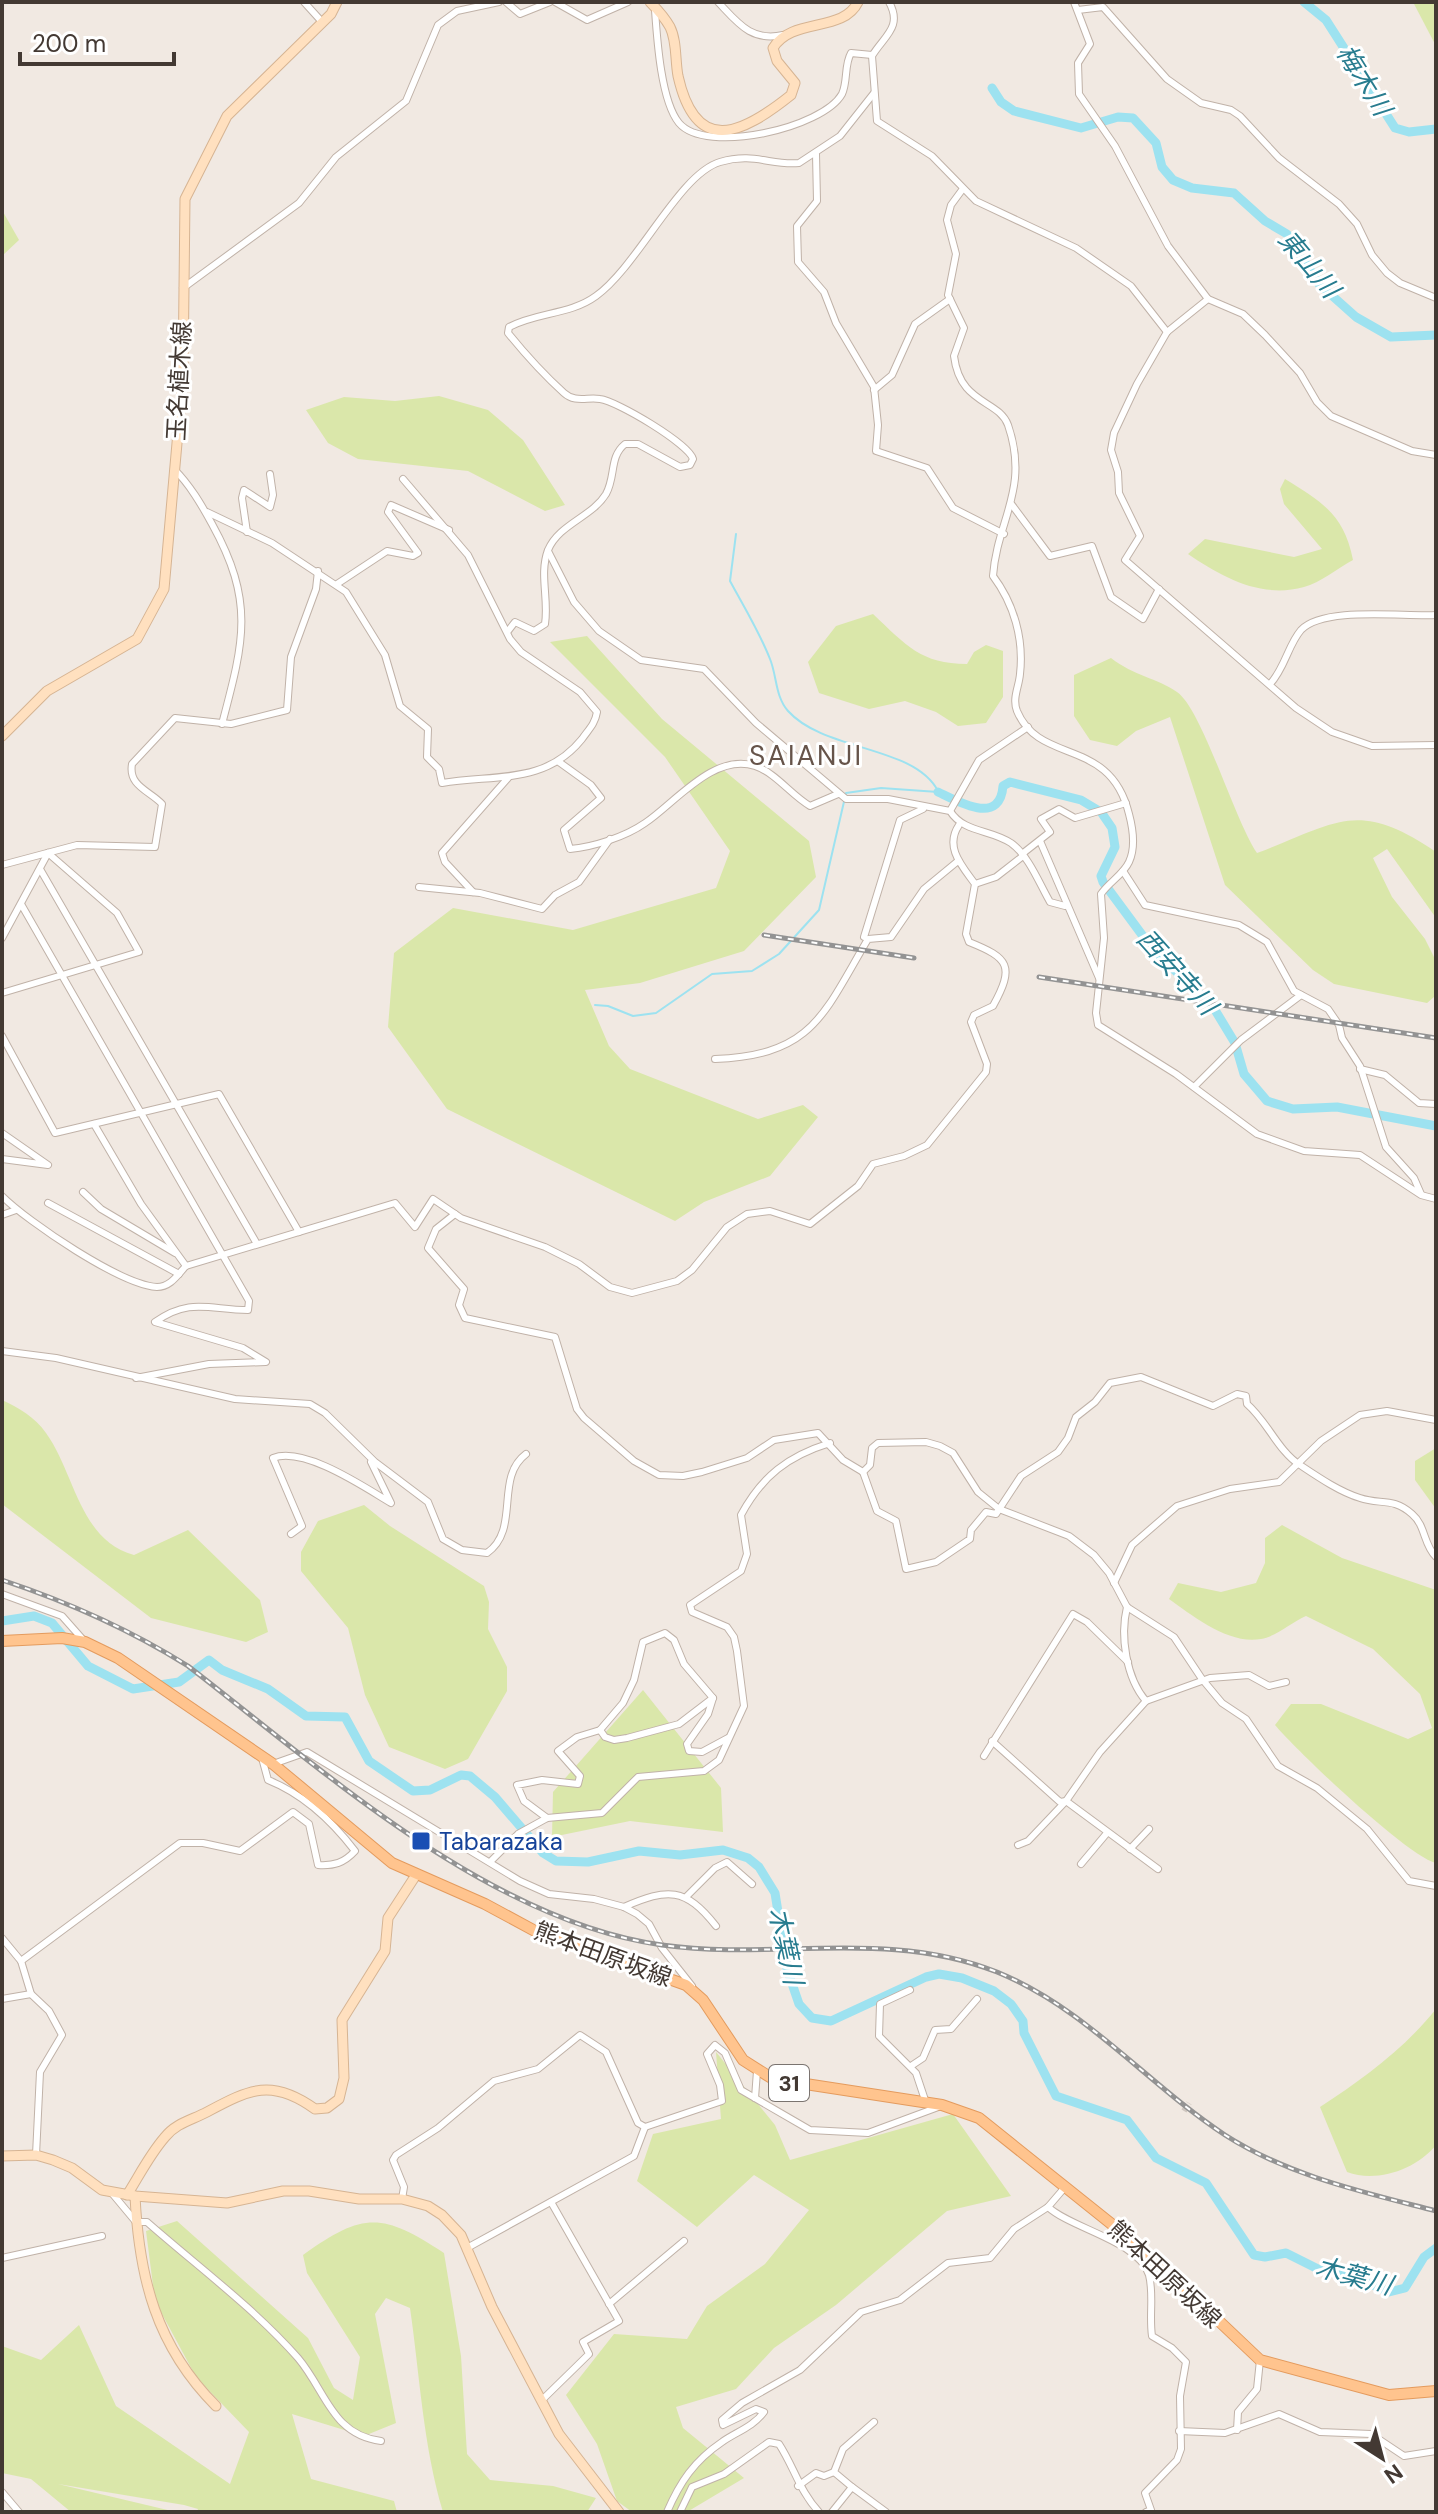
<svg xmlns="http://www.w3.org/2000/svg" width="1438" height="2514" viewBox="0 0 1438 2514" font-family="'DM Sans','Noto Sans JP',sans-serif">
  <rect width="100%" height="100%" fill="#f1e9e2"/>
  <g fill="#dae7aa">
    <polygon points="1413,2 1436,2 1436,46"/>
    <polygon points="2,210 19,240 2,256"/>
    <polygon points="439,396 488,410 523,440 565,505 545,511 468,471 358,459 328,443 306,410 344,397 395,401"/>
    <path d="M1285,479C1322,502 1344,514 1353,560C1338,568 1320,583 1304,587C1261,599 1222,577 1188,554L1205,539L1294,557L1322,549L1284,504L1280,489Z"/>
    <path d="M873,614C906,645 921,664 967,664L974,652L986,645L1003,651V697L986,723L958,726L936,712L905,701L869,709L819,693L808,662L836,626Z"/>
    <polygon points="587,636 662,719 809,841 816,877 744,951 640,983 585,990 609,1046 630,1069 758,1119 803,1105 818,1117 770,1176 704,1202 675,1221 447,1109 388,1027 394,953 453,908 573,930 716,888 730,851 665,757 550,642"/>
    <path d="M1111,658C1134,676 1157,678 1177,692C1202,709 1234,819 1257,853C1337,823 1357,798 1436,852V918L1387,849L1373,858L1392,897L1425,939L1436,961L1434,997L1427,1003L1334,984L1313,970L1225,885L1170,717L1136,731L1117,746L1090,740L1074,716V675Z"/>
    <path d="M2,1400C19,1408 35,1417 46,1433C75,1473 79,1540 134,1555L188,1530L260,1600L268,1632L246,1642L151,1618L2,1504Z"/>
    <polygon points="1436,1448 1436,1509 1415,1480 1415,1461"/>
    <polygon points="364,1505 390,1526 484,1586 489,1602 488,1629 507,1667 507,1691 468,1759 445,1769 389,1747 365,1695 348,1628 301,1571 301,1552 318,1521"/>
    <path d="M1282,1525L1342,1558L1436,1590V1863C1407,1856 1298,1752 1275,1725L1291,1704H1321L1408,1739L1432,1728L1420,1694L1373,1649L1306,1616C1292,1622 1275,1637 1261,1639C1229,1645 1193,1616 1169,1599L1178,1583L1221,1592L1256,1583L1265,1563V1538Z"/>
    <polygon points="643,1690 721,1788 723,1832 630,1821 552,1837 553,1792"/>
    <path d="M1436,2009V2145C1416,2170 1376,2183 1347,2172L1320,2107C1363,2079 1404,2049 1436,2009Z"/>
    <polygon points="716,2052 775,2125 790,2160 953,2114 1011,2196 947,2211 836,2305 774,2348 736,2389 676,2407 683,2428 744,2478 687,2512 632,2512 617,2501 597,2444 566,2395 614,2334 687,2339 707,2306 765,2264 809,2210 754,2175 697,2227 637,2181 653,2134 721,2119"/>
    <path d="M177,2221L308,2338L334,2388L353,2400L360,2357L307,2273L303,2255C364,2211 383,2213 444,2253L461,2356L467,2454L490,2480L553,2486L596,2498L587,2512H443C423,2445 420,2377 410,2308L386,2298L375,2314L396,2423L364,2436L292,2414L311,2479L394,2501L397,2512H197L198,2509L184,2505L58,2484L176,2512H71L31,2479L2,2473V2346L41,2360L79,2325L116,2406L230,2484L249,2432L196,2377L155,2301L146,2231Z"/>
  </g>
  <g fill="none" stroke-linecap="round" stroke-linejoin="round">
    <g stroke="#9de2f0" stroke-width="2">
      <path d="M736,534L730,581C744,607 759,631 770,659C777,676 775,696 788,711C825,752 914,745 938,791"/>
      <polyline points="595,1005 608,1006 633,1016 656,1013 712,974 752,971 779,954 819,910 846,793 881,788 938,792"/>
    </g>
    <g stroke="#9de2f0" stroke-width="9">
      <polyline points="1304,2 1326,20 1395,128 1409,132 1436,129"/>
      <polyline points="992,88 1001,102 1014,111 1081,128 1118,117 1133,118 1156,143 1162,167 1173,180 1192,188 1234,193 1265,221 1287,234 1319,284 1356,317 1391,337 1436,335"/>
      <path d="M938,792C959,802 1000,826 1003,786L1010,782L1081,800L1101,812L1112,828L1115,847L1101,876L1103,882L1154,951L1212,1005L1235,1043L1244,1074L1267,1101L1293,1109L1337,1107L1436,1126"/>
      <polyline points="2,1621 34,1616 52,1623 88,1666 133,1689 179,1682 209,1660 222,1670 268,1689 306,1716 345,1717 369,1761 413,1791 430,1790 461,1775 470,1776 495,1797 543,1853 556,1861 588,1862 639,1851 680,1855 723,1850 748,1858 759,1867 775,1893 787,1969 799,2004 812,2018 831,2021 926,1977 939,1974 962,1978 994,1991 1011,2004 1023,2021 1024,2033 1056,2096 1127,2120 1156,2158 1206,2183 1254,2255 1265,2257 1286,2253 1322,2271 1342,2272 1389,2292 1405,2288 1424,2257 1436,2248"/>
    </g>
    <polyline stroke="#cec6bf" stroke-width="6" stroke-dasharray="6 3" stroke-linecap="butt" points="1184,2111 1189,2103"/>
    <g stroke="#c0b2a8" stroke-width="8">
      <g id="street">
        <polyline points="304,2 323,23"/>
        <polyline points="506,2 520,14 550,2"/>
        <polyline points="555,2 587,20 628,2"/>
        <path d="M718,2C738,23 751,42 783,35"/>
        <path d="M889,2C903,27 884,36 872,56L877,121L932,156L976,201L1076,248L1131,286L1167,332"/>
        <polyline points="1074,2 1090,44 1078,63 1079,94 1115,146 1168,246 1208,299 1243,314 1265,335 1300,373 1317,402 1331,416 1412,451 1436,455"/>
        <path d="M655,10C657,39 661,101 679,123C706,155 823,128 842,94C848,81 844,65 851,53L872,55"/>
        <polyline points="1078,10 1103,7 1167,79 1201,103 1231,110 1240,116 1279,158 1339,204 1357,224 1372,255 1387,273 1400,283 1436,298"/>
        <polyline points="816,154 817,201 797,226 798,262 824,292 836,323 874,387 878,425 876,451 927,468 953,508 1004,534"/>
        <path d="M962,190L951,205L947,220L956,254L948,295L964,328L954,356C960,405 998,399 1008,425C1030,489 997,520 993,576C1014,604 1024,639 1020,674C1019,687 1012,698 1017,711C1040,766 1110,736 1129,814C1133,829 1136,847 1129,862C1123,875 1109,882 1101,894L1104,938L1096,1013L1098,1025L1176,1074L1257,1134L1304,1151L1360,1155L1421,1195L1436,1199"/>
        <polyline points="183,288 299,203 336,157 406,101 438,25 457,11 499,2"/>
        <polyline points="1208,299 1167,332 1137,384 1114,433 1111,450 1118,472 1119,493 1140,536 1125,560 1296,708 1332,732 1372,746 1436,745"/>
        <polyline points="874,390 892,375 915,324 950,299"/>
        <path d="M174,469C190,485 201,504 212,524C255,602 244,641 222,724"/>
        <polyline points="1012,505 1050,556 1092,546 1111,597 1143,619 1159,589"/>
        <path d="M207,512L272,543L346,592L385,655L400,706L428,729L427,757L439,769L442,783C495,774 545,785 582,739C589,729 595,724 597,712L580,692L521,652L510,639L468,555L403,479"/>
        <polyline points="247,532 242,498 244,490 270,507 273,495 270,474"/>
        <path d="M548,551L574,602L599,631L641,660L704,669L756,723L846,799H888L950,811C964,833 990,829 1011,843C1029,856 1039,883 1050,902L1065,906"/>
        <polyline points="337,584 387,551 413,556 418,553 388,512 391,505 449,530"/>
        <path d="M508,631L515,622L534,631L545,624C549,599 539,574 548,550C559,524 592,517 606,494C616,476 609,457 625,444H638L680,467L690,465L693,459C689,444 617,401 600,399C587,397 575,403 564,393C544,375 525,354 508,333L509,327C537,312 570,315 596,296C638,266 679,174 720,162C754,152 772,166 799,163L840,136L874,93"/>
        <path d="M1270,684C1285,668 1288,645 1301,630C1324,606 1403,617 1436,615"/>
        <path d="M559,762L591,785L601,798L564,830L570,849C593,847 625,837 645,823C674,804 714,752 755,766C776,773 791,795 810,806L838,794"/>
        <polyline points="950,811 979,760 1028,727"/>
        <polyline points="1040,841 1099,978"/>
        <polyline points="1022,854 1050,832 1041,819 1059,809 1075,818 1126,803"/>
        <path d="M2,865L77,845L155,847L162,804C150,791 128,786 132,764L175,718L231,724L287,710L291,657L316,589L318,571"/>
        <polyline points="40,869 257,1244"/>
        <polyline points="1123,871 1145,905 1239,925 1267,942 1294,991 1328,1009 1339,1025 1342,1038 1360,1066 1386,1147 1414,1178 1421,1194"/>
        <polyline points="975,884 996,877 1023,856"/>
        <polyline points="419,887 480,893 542,909 555,895 579,882 610,839"/>
        <polyline points="473,892 445,862 442,853 508,778"/>
        <path d="M21,904L249,1301L248,1310C210,1310 190,1297 155,1322L243,1348L266,1362L209,1364L136,1378"/>
        <polyline points="864,937 900,820 923,809"/>
        <polyline points="2,938 48,853"/>
        <polyline points="2,993 139,952 117,913 48,853"/>
        <polyline points="2,1036 55,1133 219,1094 299,1232"/>
        <path d="M715,1059C813,1055 823,1015 868,939L891,937L924,889L958,861"/>
        <polyline points="1360,1069 1385,1075 1419,1103 1436,1104"/>
        <polyline points="1194,1087 1241,1040 1301,995"/>
        <polyline points="94,1124 141,1204 186,1266"/>
        <polyline points="2,1133 48,1165 2,1159"/>
        <polyline points="83,1192 101,1209 175,1253"/>
        <path d="M2,1196C28,1222 121,1285 157,1287C171,1287 178,1274 186,1266L395,1203L415,1227L433,1199L461,1218L545,1247L579,1264L610,1287L632,1293L677,1281L692,1270L727,1227L747,1214L770,1211L810,1224L858,1186L873,1164L904,1156L927,1145L986,1072L987,1064L971,1022L974,1015L993,1006C1015,966 1009,958 969,942L966,934L975,884C962,866 944,847 959,825"/>
        <polyline points="48,1203 179,1274"/>
        <polyline points="455,1214 436,1229 428,1248 464,1289 459,1305 465,1318 555,1337 577,1409 584,1418 634,1461 659,1475 683,1476 702,1472 747,1458 774,1440 818,1433 843,1460 863,1472"/>
        <polyline points="2,1215 16,1210"/>
        <path d="M2,1351L56,1358L235,1399L310,1404L325,1413L375,1462L428,1502L443,1539L462,1550L487,1553C521,1529 494,1478 526,1454"/>
        <path d="M863,1472L877,1511L896,1521L906,1569L936,1562L970,1539L971,1530L986,1512L996,1514L1021,1476L1058,1452L1068,1438L1076,1417L1095,1402L1110,1383L1141,1377L1213,1406L1237,1394L1246,1396L1247,1404C1267,1421 1278,1451 1300,1465C1318,1477 1340,1492 1360,1498C1380,1505 1393,1497 1412,1514C1426,1526 1423,1544 1436,1557"/>
        <polyline points="863,1472 870,1465 872,1448 878,1443 926,1442 940,1446 953,1453 978,1492 999,1509 1069,1536 1094,1555 1109,1573 1127,1607 1174,1637 1202,1679 1222,1703 1246,1719 1278,1766 1317,1788 1367,1829 1409,1881 1436,1886"/>
        <path d="M291,1534L302,1526L273,1458C304,1446 364,1487 391,1503L371,1462"/>
        <polyline points="1114,1583 1132,1545 1177,1506 1230,1489 1279,1482 1321,1441 1360,1415 1387,1411 1436,1420"/>
        <polyline points="2,1594 62,1616 85,1642"/>
        <path d="M1127,1607C1120,1636 1126,1678 1146,1701"/>
        <polyline points="600,1730 605,1737 614,1740 627,1738 679,1724 713,1698"/>
        <polyline points="992,1741 1060,1802 1066,1801 1158,1869"/>
        <polyline points="984,1756 1073,1614 1087,1622 1128,1662"/>
        <polyline points="273,1764 307,1752 520,1881 549,1894 594,1899 624,1907 637,1914 649,1924 662,1948 692,1986"/>
        <polyline points="547,1818 524,1801 517,1785 542,1780 578,1784 580,1776 558,1751 577,1737 600,1730 623,1703 634,1680 643,1642 665,1633 674,1640 684,1664 713,1698 708,1714 687,1744 689,1751 702,1752 728,1738"/>
        <polyline points="1018,1845 1028,1841 1066,1801 1100,1752 1146,1701 1210,1678 1249,1675 1269,1686 1286,1682"/>
        <polyline points="1130,1849 1149,1829"/>
        <path d="M491,1861L518,1834L547,1818L602,1813L638,1777L704,1771L719,1760L744,1706L737,1651L734,1637L727,1627L692,1612L690,1605L741,1571L747,1554L741,1515C762,1476 788,1456 830,1443"/>
        <polyline points="1081,1864 1107,1833"/>
        <polyline points="687,1896 715,1868 727,1862 752,1884"/>
        <path d="M624,1907C668,1888 685,1887 716,1926"/>
        <polyline points="2,1938 21,1961 31,1994 49,2011 62,2035 40,2072 36,2155"/>
        <path d="M21,1961L180,1843H203L240,1851L293,1812L309,1824L318,1865C334,1866 344,1863 355,1851C332,1821 303,1794 268,1780L262,1758"/>
        <polyline points="910,1990 880,2004 879,2036 916,2073 926,2103"/>
        <polyline points="2,1999 31,1994"/>
        <polyline points="911,2066 923,2058 935,2030 951,2029 977,1999"/>
        <polyline points="755,2098 757,2071"/>
        <polyline points="645,2127 722,2101 720,2085 707,2054 715,2045 725,2053 741,2090 810,2130 868,2133 941,2106"/>
        <path d="M111,2192L136,2222H147C197,2266 254,2308 298,2358C326,2391 332,2435 381,2441"/>
        <polyline points="402,2199 404,2187 393,2160 396,2155 438,2128 494,2081 538,2069 580,2035 606,2052 638,2123 645,2127"/>
        <path d="M1048,2207C1072,2229 1139,2241 1149,2275C1154,2294 1149,2316 1152,2336L1172,2348L1186,2362L1180,2396L1181,2449L1177,2460L1145,2493L1151,2510L1146,2512"/>
        <polyline points="467,2248 634,2156 645,2127"/>
        <polyline points="2,2258 102,2236"/>
        <polyline points="609,2304 684,2241"/>
        <polyline points="541,2401 589,2354 583,2342 619,2321 551,2202"/>
        <polyline points="1237,2430 1238,2412 1257,2389 1260,2360"/>
        <polyline points="1179,2431 1225,2433 1279,2414 1320,2432 1371,2434 1404,2456 1436,2451"/>
        <polyline points="798,2486 816,2473 824,2476 834,2472"/>
        <polyline points="852,2487 834,2472 843,2449 874,2422"/>
        <polyline points="2,2492 19,2512"/>
        <path d="M667,2512C680,2482 694,2461 722,2442C736,2432 753,2427 764,2412L756,2409L723,2425L722,2420L742,2403L800,2370L861,2312L900,2300L948,2263L990,2258L1014,2229L1048,2207L1066,2186"/>
        <path d="M680,2512L692,2487L724,2474L769,2442L779,2444C794,2467 800,2492 819,2512"/>
        <polyline points="832,2512 852,2487 886,2512"/>
      </g>
    </g>
    <g stroke="#d6b493" stroke-width="11">
      <g id="secondary">
        <path d="M650,2C657,9 665,18 670,27C677,41 675,60 678,76C696,156 741,135 791,95L795,83L777,61L773,48C792,17 843,33 858,2"/>
        <polyline points="2,736 47,691 137,639 164,589 183,376 185,199 227,116 331,14 337,2"/>
        <polyline points="2,2156 36,2155 53,2160 72,2168 102,2190 135,2196 227,2203 283,2191 309,2191 359,2199 402,2199 428,2206 442,2215 461,2235 492,2307 559,2434 619,2512"/>
        <path d="M127,2195C139,2176 150,2154 165,2137C176,2123 192,2120 207,2112C250,2089 272,2078 315,2109L327,2108L339,2099L344,2078L342,2020L385,1951L388,1918L416,1875"/>
        <path d="M135,2196C139,2277 156,2346 216,2406"/>
      </g>
    </g>
    <g stroke="#e49b5e" stroke-width="12">
      <polyline id="primary" points="2,1641 62,1638 85,1642 118,1658 273,1764 392,1863 485,1904 535,1931 686,1985 703,2000 743,2060 773,2079 942,2105 979,2118 1144,2250 1260,2360 1389,2395 1436,2391"/>
    </g>
    <use href="#street" stroke="#fff" stroke-width="6"/>
    <use href="#secondary" stroke="#ffe0bf" stroke-width="9"/>
    <use href="#primary" stroke="#ffc48e" stroke-width="10"/>
    <g stroke="#939393" stroke-width="5">
      <g id="rail">
        <polyline points="764,935 914,958"/>
        <polyline points="1039,977 1436,1038"/>
        <path d="M2,1580C68,1602 129,1629 188,1666C323,1770 489,1921 662,1945C776,1961 886,1928 997,1972C1087,2009 1146,2083 1225,2135C1289,2176 1363,2192 1436,2211"/>
      </g>
    </g>
    <use href="#rail" stroke="#fff" stroke-width="2" stroke-dasharray="6" stroke-linecap="butt"/>
  </g>
  <rect fill="#1a4fb4" stroke="#fff" stroke-width="3" x="411" y="1831" width="20" height="20" rx="4"/>
  <g text-anchor="middle" dominant-baseline="central" stroke-width="6" stroke-linejoin="round" paint-order="stroke">
    <rect fill="#fff" stroke="#7b7470" stroke-width="2" x="769" y="2065" width="40" height="36" rx="6"/>
    <g font-size="22" font-weight="bold" fill="#433933">
      <text x="789" y="2083">31</text>
    </g>
    <g font-size="24" fill="#433933" stroke="#fff">
      <text transform="translate(179 381) rotate(-87)">玉名植木線</text>
      <text transform="translate(603 1954) rotate(20)">熊本田原坂線</text>
      <text transform="translate(1165 2274) rotate(43)">熊本田原坂線</text>
    </g>
    <g font-size="24" fill="#164399" stroke="#fff" text-anchor="start">
      <text x="439" y="1841">Tabarazaka</text>
    </g>
    <g font-size="26" font-style="italic" fill="#277c8f" stroke="#fff">
      <text transform="translate(1364 80) rotate(58)">梅木川</text>
      <text transform="translate(1309 264) rotate(50)">東山川</text>
      <text transform="translate(1177 972) rotate(48)">西安寺川</text>
      <text transform="translate(786 1946) rotate(78)">木葉川</text>
      <text transform="translate(1354 2276) rotate(15)">木葉川</text>
    </g>
    <g font-size="28" letter-spacing="2" fill="#66544a" stroke="#fff">
      <text x="806" y="755">SAIANJI</text>
    </g>
  </g>
  <rect width="1438" height="2514" fill="none" stroke="#433933" stroke-width="8"/>
  <g transform="translate(1382 2458) rotate(144)" stroke="#ffffff" stroke-width="6" paint-order="stroke">
  <path d="M0-6L14 30L0 20L-14 30Z" fill="#433933"/>
  <text y="-12" font-size="22" font-weight="bold" text-anchor="middle" fill="#433933">N</text>
  </g>
  <path d="M20 52v12h154v-12" fill="none" stroke="#433933" stroke-width="4"/>
  <text x="32" y="52" font-size="24" fill="#433933" stroke="#ffffff" stroke-width="6" paint-order="stroke">200 m</text>
</svg>
